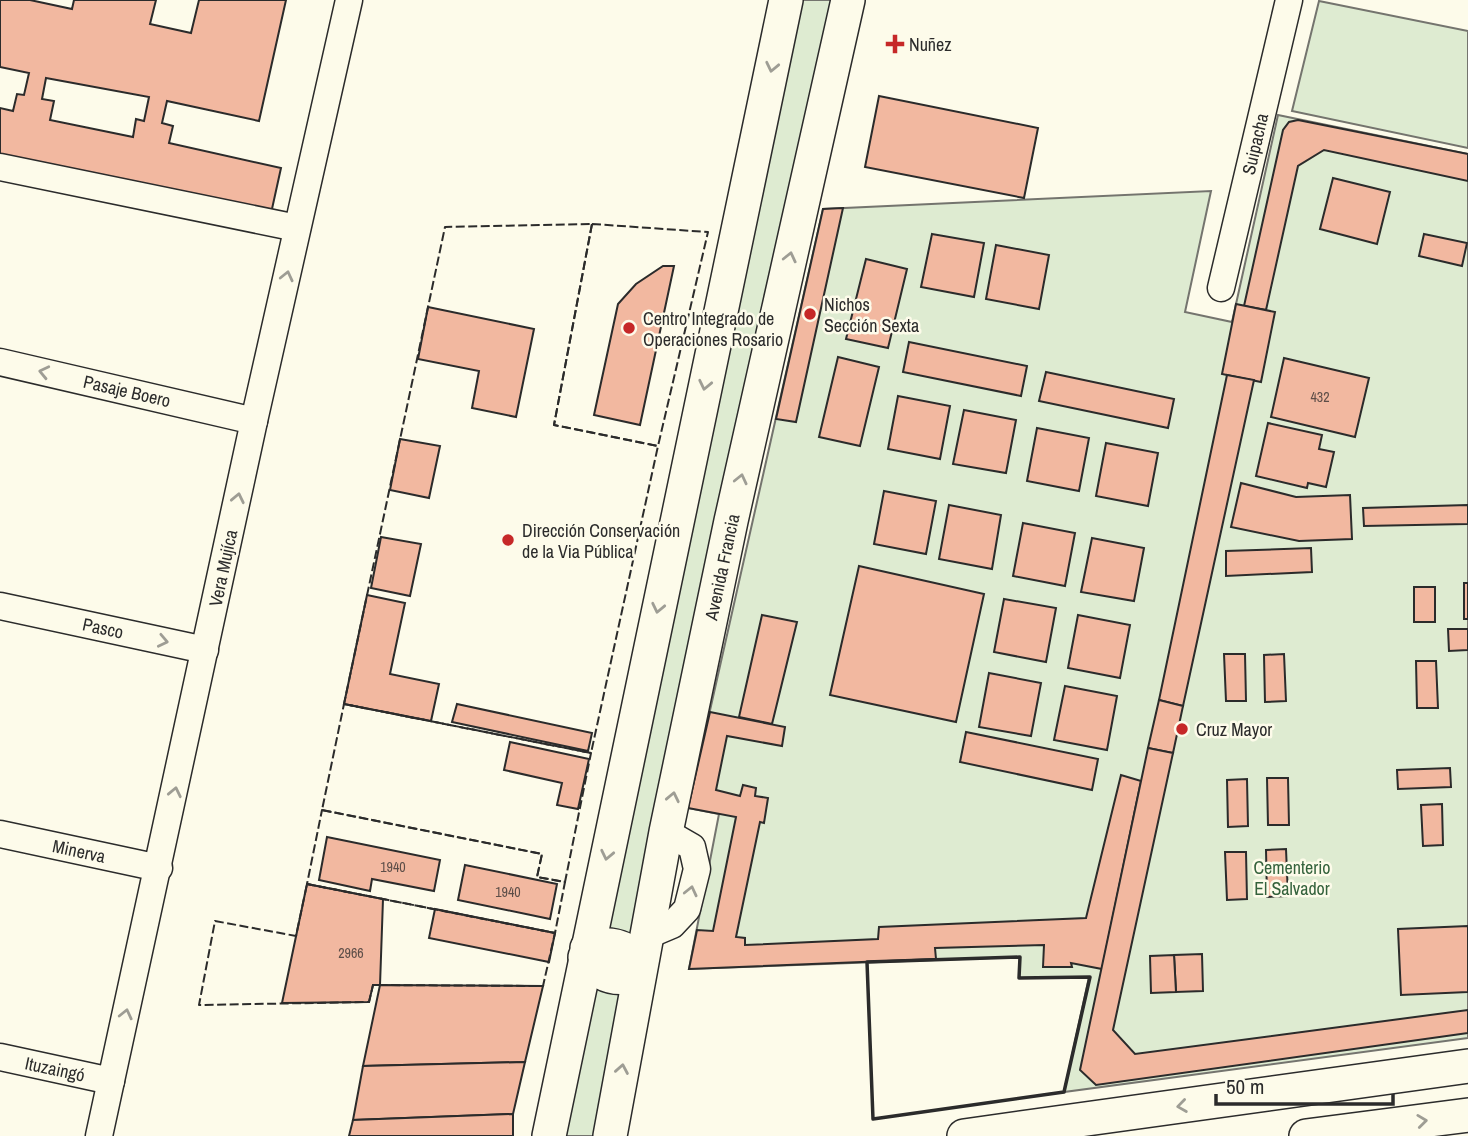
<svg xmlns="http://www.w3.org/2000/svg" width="1468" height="1136" viewBox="0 0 1468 1136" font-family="'Archivo Narrow',sans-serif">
  <rect width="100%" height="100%" fill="#fdfbea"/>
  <g fill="#deebd1" stroke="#74746e" stroke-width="2">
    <polygon points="786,0 848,0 610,1136 549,1136"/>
    <polygon points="1319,1 1468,31 1468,148 1292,111"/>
    <polygon points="1278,115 1468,154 1468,1038 1064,1092 1089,977 1019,978 1020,957 689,969 719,814 688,808 823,209 1211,191 1185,312 1232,322"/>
  </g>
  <g fill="#f2b8a0" stroke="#2b2b2b" stroke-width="2" fill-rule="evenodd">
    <path d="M0,0H30L72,9L74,0H156L150,24L191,33L199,0H286L259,121L167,101L162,123L173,126L169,143L281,168L270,218L0,159V108L13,111L17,94L24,95L29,73L0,67ZM46,78L149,97L144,121L136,119L133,137L50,120L54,101L42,99Z"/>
    <polygon points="879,96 1038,128 1024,198 865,167"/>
    <polygon points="1298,120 1468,154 1468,181 1324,150 1298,166 1266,310 1244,306 1283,130 1289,122"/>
    <polygon points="1333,178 1390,192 1377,244 1320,229"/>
    <polygon points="843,208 796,422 776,419 823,209"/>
    <polygon points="932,234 984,243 974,297 921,287"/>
    <polygon points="1424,234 1467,243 1462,266 1419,256"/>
    <polygon points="996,245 1049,255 1039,309 986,299"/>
    <polygon points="866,259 907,269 888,348 846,339"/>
    <polygon points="663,266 674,266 640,425 594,415 618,304 636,284"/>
    <polygon points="1236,304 1275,312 1261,382 1222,374"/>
    <polygon points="428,307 534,329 516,417 472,408 479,371 418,359"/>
    <polygon points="909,342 1027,366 1021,396 903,372"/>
    <polygon points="838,357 879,367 860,446 819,437"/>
    <polygon points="1284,358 1369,378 1355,437 1271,417"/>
    <polygon points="1046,372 1174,399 1168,428 1039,401"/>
    <polygon points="1227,375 1254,380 1183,706 1159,700"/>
    <polygon points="898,396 950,406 940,459 888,449"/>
    <polygon points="964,410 1016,420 1006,473 953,464"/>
    <polygon points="1268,423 1322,435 1319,449 1334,452 1326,487 1308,483 1307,488 1256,476"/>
    <polygon points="1037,428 1089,438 1079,491 1027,481"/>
    <polygon points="400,439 440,446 429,498 390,490"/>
    <polygon points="1106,443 1158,453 1148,506 1096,496"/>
    <polygon points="1241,483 1296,497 1350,495 1352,539 1299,541 1231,527"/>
    <polygon points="884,491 936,501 926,554 874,544"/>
    <polygon points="949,505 1001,515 992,569 939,559"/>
    <polygon points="1468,505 1468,524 1364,526 1363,508"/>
    <polygon points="1023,523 1075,533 1065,586 1013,576"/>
    <polygon points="381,537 421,544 410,596 371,588"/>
    <polygon points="1092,538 1144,548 1134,601 1081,592"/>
    <polygon points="1311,548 1312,572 1226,576 1226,551"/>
    <polygon points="859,566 984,594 956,722 830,695"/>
    <rect x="1464" y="583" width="4" height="36"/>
    <rect x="1414" y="587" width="21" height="35"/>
    <polygon points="367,595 405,603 390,674 439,684 431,721 344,704"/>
    <polygon points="1004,599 1056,608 1046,662 994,652"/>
    <polygon points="762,615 797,622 772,724 739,717"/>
    <polygon points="1078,615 1130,625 1120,678 1068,668"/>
    <polygon points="1448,629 1468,629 1468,650 1449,651"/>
    <polygon points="1224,654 1245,654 1246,701 1226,701"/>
    <polygon points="1284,654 1286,701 1265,702 1264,655"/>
    <polygon points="1416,661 1436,661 1438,708 1417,708"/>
    <polygon points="989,673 1041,683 1031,736 979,727"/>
    <polygon points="1065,686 1117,696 1107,750 1054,740"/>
    <polygon points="1159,700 1183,706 1173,753 1148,748"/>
    <polygon points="457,704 592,733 588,751 452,722"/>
    <polygon points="710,712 785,727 782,746 727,736 716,790 740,796 743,785 756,788 755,796 768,798 764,823 760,822 736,937 745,938 745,945 878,939 879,927 1086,918 1121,775 1141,781 1102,969 1071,963 1072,967 1043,967 1044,945 935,948 936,959 689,969 697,930 713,931 736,817 688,808"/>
    <polygon points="966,732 1098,759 1092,790 960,762"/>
    <polygon points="510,742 589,759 578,809 557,805 562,783 504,770"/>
    <polygon points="1148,748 1173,753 1113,1030 1135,1054 1468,1010 1468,1033 1096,1085 1080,1070"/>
    <polygon points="1450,768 1451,787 1398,789 1397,770"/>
    <polygon points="1267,778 1288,778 1289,825 1268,825"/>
    <polygon points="1247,779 1248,826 1228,827 1227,780"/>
    <polygon points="1442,804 1443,845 1423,846 1421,805"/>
    <polygon points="327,837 440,860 434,891 372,879 370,891 319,880"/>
    <polygon points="1286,849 1288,896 1267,897 1266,850"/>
    <polygon points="1225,852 1246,852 1247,899 1227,900"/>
    <polygon points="465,865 557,884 550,919 458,900"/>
    <polygon points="307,884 383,899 380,985 373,985 369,1002 282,1003"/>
    <polygon points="435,909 555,933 549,962 429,938"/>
    <polygon points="1468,926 1468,992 1401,995 1398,929"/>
    <polygon points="1202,954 1203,991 1176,992 1174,955"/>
    <polygon points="1174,955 1176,992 1151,993 1150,956"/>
    <polygon points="380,985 543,986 525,1062 363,1066"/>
    <polygon points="525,1062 513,1114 353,1120 363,1066"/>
    <polygon points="513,1114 513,1136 349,1136 353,1120"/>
  </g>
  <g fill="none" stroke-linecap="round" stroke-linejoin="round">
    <g stroke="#2b2b2b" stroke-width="29">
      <g id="minor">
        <polyline points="0,167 297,228"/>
        <polyline points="1221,288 1289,0"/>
        <polyline points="0,362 254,421"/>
        <polyline points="0,606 205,650"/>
        <polyline points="0,834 159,868"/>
        <polyline points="646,936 672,925 687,909 697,869 692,847 666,832"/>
        <polyline points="0,1057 111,1081"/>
        <polyline points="99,1136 254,421 349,0"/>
      </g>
    </g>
    <g stroke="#2b2b2b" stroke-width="36">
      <g id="major">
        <path d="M587,948C609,941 625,945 641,962"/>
        <path d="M585,957C600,977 616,982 639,974"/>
        <polyline points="549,1136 786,0"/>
        <polyline points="610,1136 666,832 731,521 848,0"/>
        <polyline points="964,1136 1468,1066"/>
        <polyline points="1306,1136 1468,1115"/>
      </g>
    </g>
    <use href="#minor" stroke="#fdfbea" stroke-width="26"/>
    <use href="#major" stroke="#fdfbea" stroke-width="33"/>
    <g stroke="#2b2b2b" stroke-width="2" stroke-dasharray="9 3.5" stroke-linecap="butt">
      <polygon points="592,224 554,425 658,446 591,753 344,704 445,227"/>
      <polygon points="592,224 708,232 658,446 554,425"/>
      <polygon points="344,704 591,753 565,882 537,877 542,854 322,810"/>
      <polygon points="322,810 542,854 537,877 565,882 555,933 307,884"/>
      <polygon points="307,884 555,933 543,986 373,985 369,1002 199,1005 215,921 296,936"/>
    </g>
    <polygon stroke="#2b2b2b" stroke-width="3.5" points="1020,957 1019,978 1090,977 1064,1092 873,1119 867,962"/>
  </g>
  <defs><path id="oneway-chevron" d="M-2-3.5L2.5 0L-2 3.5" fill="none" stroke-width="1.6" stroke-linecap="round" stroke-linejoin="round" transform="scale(1.75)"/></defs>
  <g stroke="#9e9d94">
    <use href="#oneway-chevron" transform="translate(772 67) rotate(102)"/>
    <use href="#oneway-chevron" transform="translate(790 257) rotate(-77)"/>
    <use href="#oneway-chevron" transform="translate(287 276) rotate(-77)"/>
    <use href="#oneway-chevron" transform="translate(44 372) rotate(-167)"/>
    <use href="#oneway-chevron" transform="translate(705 385) rotate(102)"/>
    <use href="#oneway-chevron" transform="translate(741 479) rotate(-77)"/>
    <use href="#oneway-chevron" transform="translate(238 498) rotate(-78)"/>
    <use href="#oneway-chevron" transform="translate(658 608) rotate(102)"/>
    <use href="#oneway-chevron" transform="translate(163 641) rotate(12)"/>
    <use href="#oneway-chevron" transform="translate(175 792) rotate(-78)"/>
    <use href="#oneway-chevron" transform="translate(673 797) rotate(-78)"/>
    <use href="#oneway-chevron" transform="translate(607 855) rotate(102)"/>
    <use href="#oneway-chevron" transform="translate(691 891) rotate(-77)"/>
    <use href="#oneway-chevron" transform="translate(126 1014) rotate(-77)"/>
    <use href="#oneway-chevron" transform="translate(622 1069) rotate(-80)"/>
    <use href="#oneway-chevron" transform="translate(1182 1106) rotate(172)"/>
    <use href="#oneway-chevron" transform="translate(1422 1121) rotate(-7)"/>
  </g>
  <g fill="#c62828" stroke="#fdfbea" stroke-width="2.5">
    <path d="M891.5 33.5h7v7h7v7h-7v7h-7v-7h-7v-7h7z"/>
    <circle cx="810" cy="314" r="7"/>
    <circle cx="629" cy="328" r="7"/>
    <circle cx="508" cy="540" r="7"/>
    <circle cx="1182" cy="729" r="7"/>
  </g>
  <g text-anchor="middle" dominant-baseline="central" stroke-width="5" stroke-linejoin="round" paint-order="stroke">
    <g font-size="14" fill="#5d4e48">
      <text x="1320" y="397">432</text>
      <text x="393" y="867">1940</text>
      <text x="508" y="892">1940</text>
      <text x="351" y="953">2966</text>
    </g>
    <g font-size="18" fill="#2b2b2b" stroke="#fdfbea" text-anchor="start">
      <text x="909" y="44">Nuñez</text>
      <text x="824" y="304">Nichos<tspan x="824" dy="21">Sección Sexta</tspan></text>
      <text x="643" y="318">Centro Integrado de<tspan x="643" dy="21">Operaciones Rosario</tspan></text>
      <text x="522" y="530">Dirección Conservación<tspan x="522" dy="21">de la Via Pública</tspan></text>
      <text x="1196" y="729">Cruz Mayor</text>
    </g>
    <g font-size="18" fill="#2b2b2b" stroke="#fdfbea">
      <text transform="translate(1255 144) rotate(-77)">Suipacha</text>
      <text transform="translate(127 391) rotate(13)">Pasaje Boero</text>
      <text transform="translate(722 567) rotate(-78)">Avenida Francia</text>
      <text transform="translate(223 568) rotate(-78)">Vera Mujíca</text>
      <text transform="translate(103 628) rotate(12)">Pasco</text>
      <text transform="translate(79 851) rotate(12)">Minerva</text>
      <text transform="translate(55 1069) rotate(12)">Ituzaingó</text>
    </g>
    <g font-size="18" fill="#34623c" stroke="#fdfbea">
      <text x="1292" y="867">Cementerio<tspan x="1292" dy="21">El Salvador</tspan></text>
    </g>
  </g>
  <path d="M1216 1094v10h177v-10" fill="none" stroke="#2b2b2b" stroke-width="3.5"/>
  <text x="1226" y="1094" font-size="21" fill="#2b2b2b" stroke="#fdfbea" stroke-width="5" paint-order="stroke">50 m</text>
</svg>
